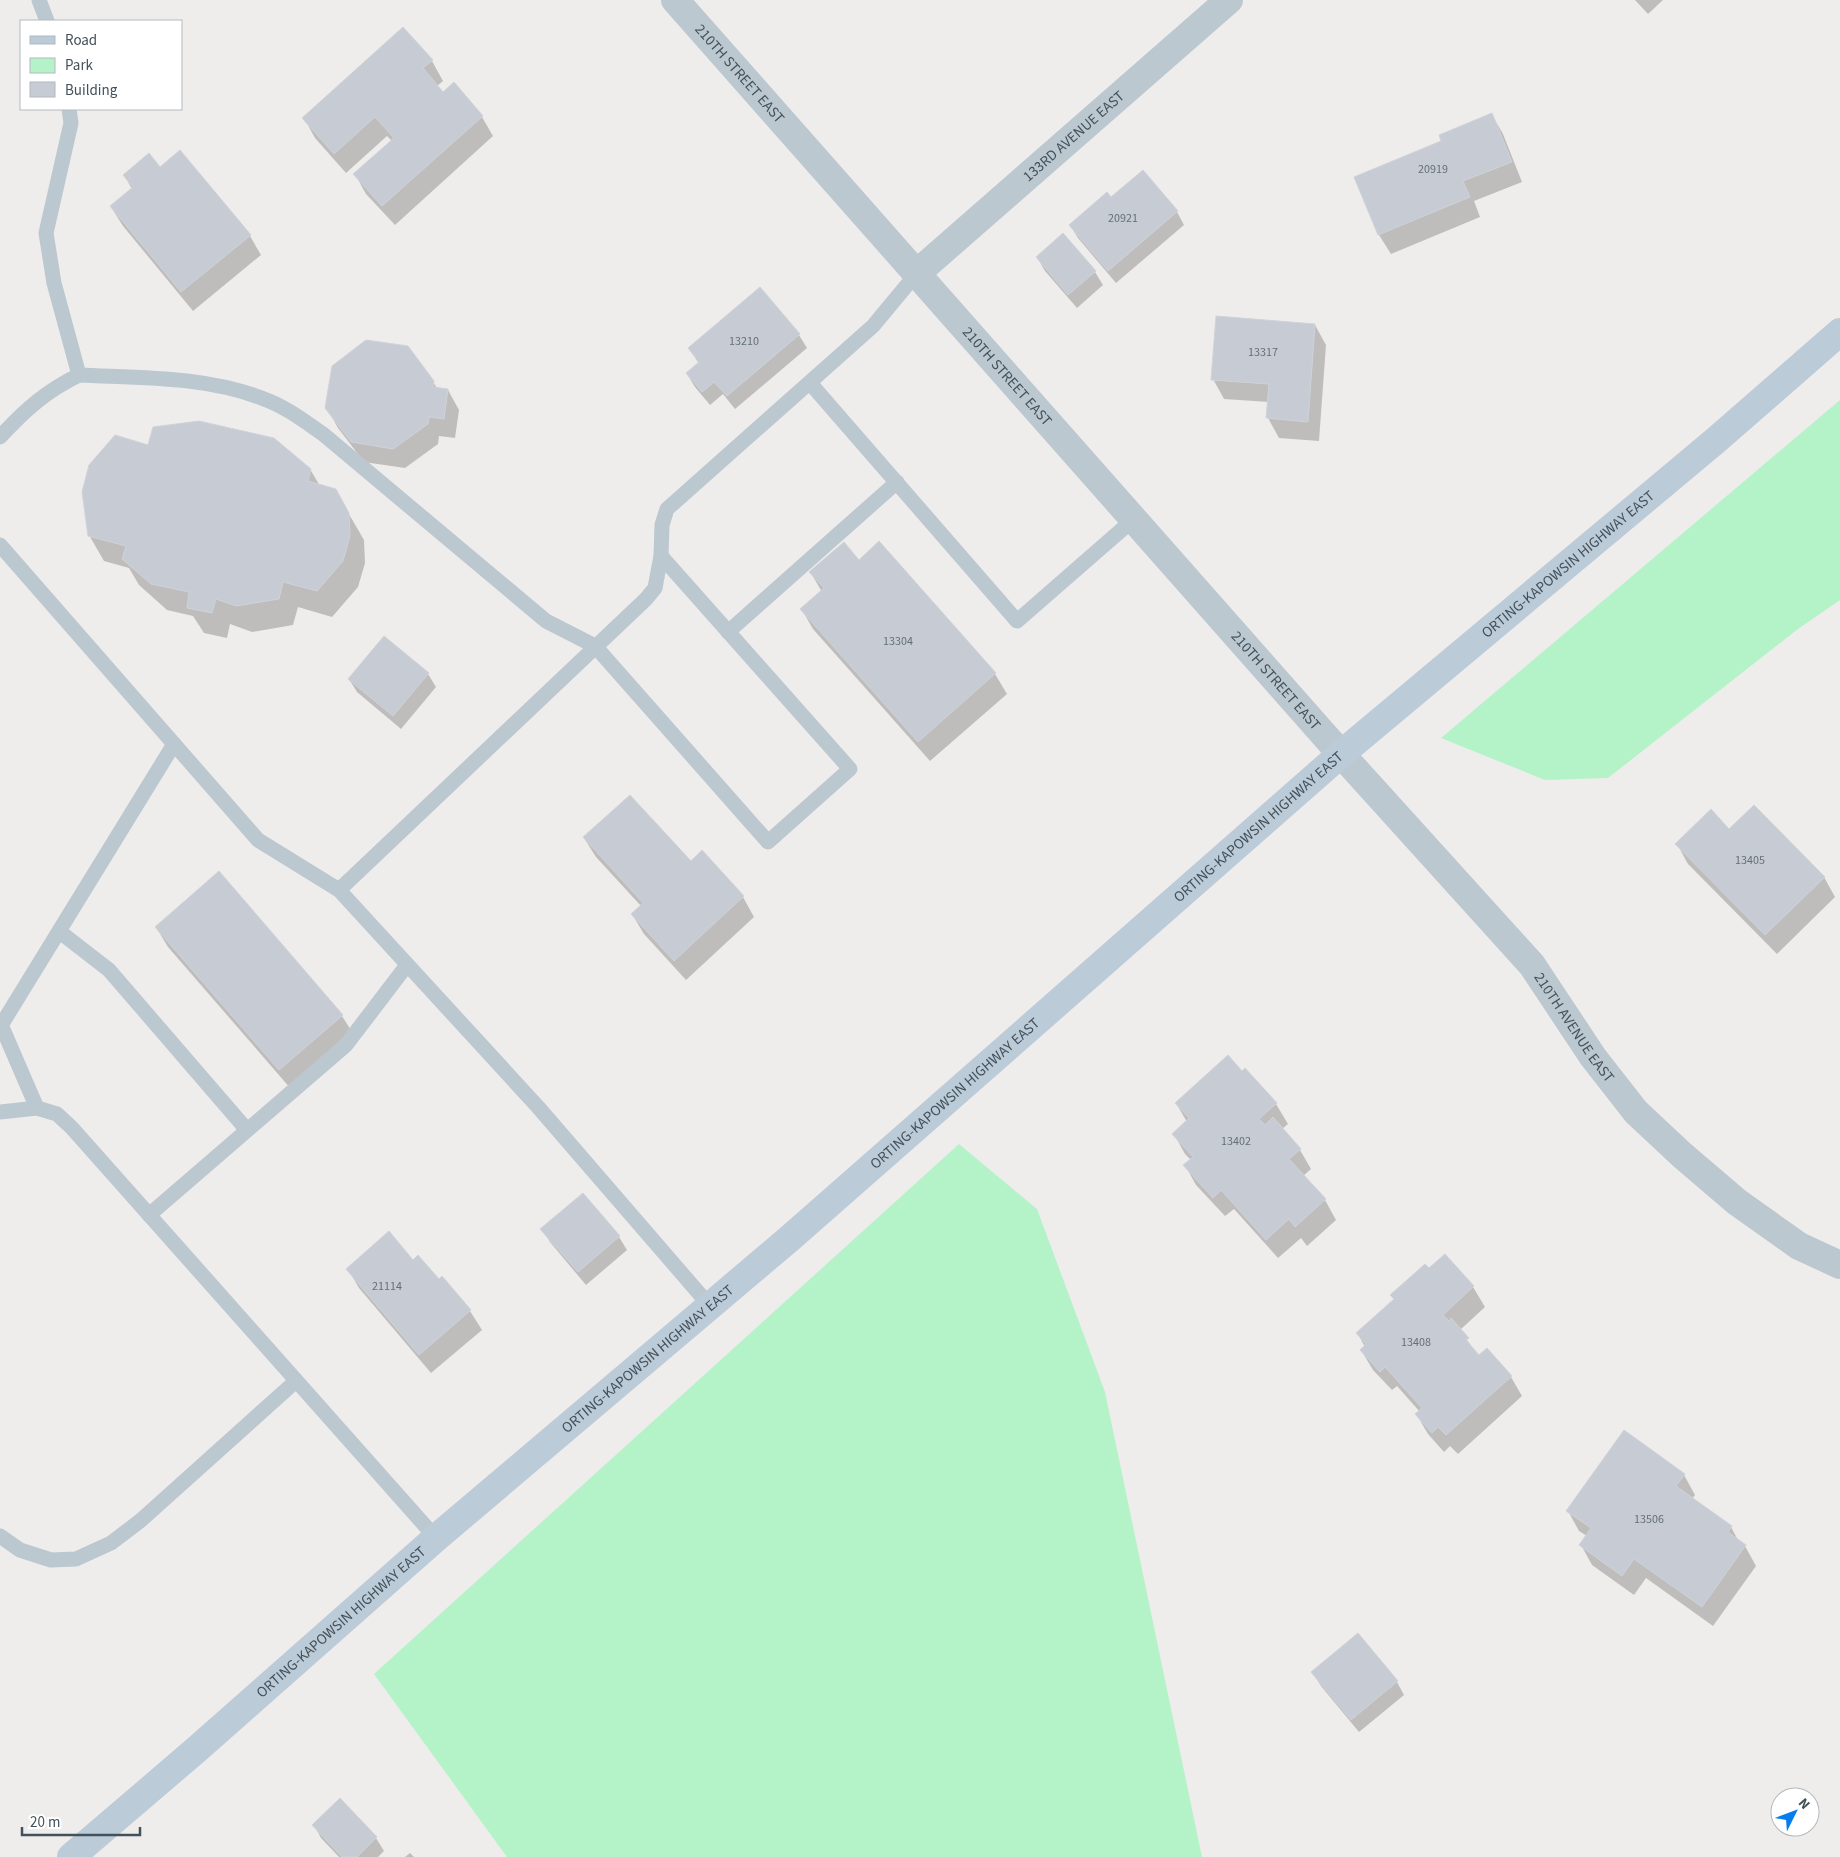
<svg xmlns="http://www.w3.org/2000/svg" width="1840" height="1857" viewBox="0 0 1840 1857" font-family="'Source Sans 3',sans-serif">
  <rect width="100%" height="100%" fill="#efecec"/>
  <g fill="#b4f3c8">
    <polygon points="1840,400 1840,600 1798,629 1608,778 1545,780 1441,738"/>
    <polygon points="959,1144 1037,1209 1105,1392 1202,1857 507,1857 374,1674"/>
  </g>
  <g fill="#0003">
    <polygon points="1635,0 1663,0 1648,14"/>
    <polygon points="432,61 443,81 437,86 443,93 482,117 493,136 395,225 366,194 355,174 392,141 387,136 346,173 315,138 304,118"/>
    <polygon points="1492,115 1503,134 1522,182 1474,201 1480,217 1391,254 1379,235 1355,177 1443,142"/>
    <polygon points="160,168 250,236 261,255 193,311 123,226 111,207 132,189 124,175"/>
    <polygon points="1111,199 1177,212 1184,225 1116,283 1078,238 1070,225"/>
    <polygon points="1063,235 1095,272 1103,285 1077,308 1045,271 1037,257"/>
    <polygon points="760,289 799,335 807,348 735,409 723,394 710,405 695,387 687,374 699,364 689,348"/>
    <polygon points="1315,325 1326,345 1319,441 1279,438 1268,418 1269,402 1224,399 1213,379"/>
    <polygon points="433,382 437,388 448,390 459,410 455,438 439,436 438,444 405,468 364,462 338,428 327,408"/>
    <polygon points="149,446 310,469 320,486 335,490 364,540 365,563 358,587 332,617 298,607 293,625 252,632 230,624 227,638 204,633 193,616 167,610 139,585 129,568 104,561 89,535"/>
    <polygon points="879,543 995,674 1007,694 930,761 813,629 802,610 822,592 811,573 858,561"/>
    <polygon points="428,674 436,687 401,729 357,692 349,679"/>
    <polygon points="1729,830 1824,877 1835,897 1777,954 1688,864 1677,844"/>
    <polygon points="584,838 691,862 702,852 743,897 754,917 686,980 644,934 632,914 641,906 596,857"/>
    <polygon points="219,873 342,1016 354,1035 291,1089 168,947 156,927"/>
    <polygon points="1245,1070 1276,1104 1288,1124 1282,1129 1300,1150 1311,1169 1303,1176 1325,1200 1336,1220 1307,1246 1301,1238 1278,1258 1234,1209 1225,1216 1196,1185 1185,1165 1191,1160 1185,1154 1174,1134 1187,1122 1176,1103"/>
    <polygon points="583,1194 619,1237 627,1250 586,1285 550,1242 542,1229"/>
    <polygon points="1445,1255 1473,1287 1485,1307 1460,1330 1479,1357 1511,1377 1522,1396 1458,1454 1450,1446 1444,1452 1428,1434 1417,1415 1420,1412 1397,1386 1392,1390 1373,1370 1361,1350 1365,1347 1358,1334"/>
    <polygon points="413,1261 439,1281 470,1311 482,1330 431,1373 359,1288 348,1269"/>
    <polygon points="1684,1475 1695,1495 1692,1499 1731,1527 1739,1542 1745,1546 1756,1566 1713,1626 1646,1578 1634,1595 1592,1565 1581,1545 1587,1536 1579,1531 1568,1511"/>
    <polygon points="1313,1673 1397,1682 1404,1695 1359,1732 1321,1686"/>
    <polygon points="340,1800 376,1838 384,1851 378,1857 339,1857 321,1838 314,1825"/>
    <polygon points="410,1853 414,1857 405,1857"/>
  </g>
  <g fill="#c7cbd3" stroke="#cfd3d9">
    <polygon points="403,27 433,60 423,68 443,92 454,82 483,116 382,206 353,174 394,138 375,117 334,154 302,118"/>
    <polygon points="1492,113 1512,162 1463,181 1470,197 1378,235 1354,177 1441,141 1439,135"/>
    <polygon points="180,150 251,235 181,292 110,206 133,187 123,175 149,153 160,167"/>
    <polygon points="1143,170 1178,211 1108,271 1069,225 1107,192 1111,197"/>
    <polygon points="1063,233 1096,271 1068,295 1036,257"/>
    <polygon points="760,287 800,334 727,396 714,382 702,392 686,373 699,362 688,348"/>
    <polygon points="1216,316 1315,324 1308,422 1266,418 1269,384 1211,380"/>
    <polygon points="366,340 408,346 434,381 433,387 448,389 444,419 429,417 428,424 393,449 351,442 325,408 332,366"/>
    <polygon points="199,421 274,438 311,469 308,481 336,489 349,513 350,536 343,561 317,591 283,582 279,599 236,606 216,599 212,613 187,608 189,592 151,584 122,559 126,546 88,536 82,492 89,465 115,435 148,445 153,427"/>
    <polygon points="879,541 996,673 918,742 800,609 824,588 809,572 844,542 859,560"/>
    <polygon points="384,636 429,673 393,716 348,679"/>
    <polygon points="630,795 691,861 702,850 744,896 674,961 631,914 643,903 583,837"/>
    <polygon points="1754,805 1825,877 1765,935 1675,844 1711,809 1729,829"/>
    <polygon points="219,871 343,1015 279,1070 155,927"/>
    <polygon points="1228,1055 1242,1071 1245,1068 1277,1103 1259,1119 1265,1125 1273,1117 1301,1149 1289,1159 1326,1199 1295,1227 1289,1219 1266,1240 1221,1190 1213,1198 1183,1165 1193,1157 1172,1134 1189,1118 1175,1103"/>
    <polygon points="583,1193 620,1236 578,1272 540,1229"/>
    <polygon points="389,1231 413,1260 418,1255 439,1279 442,1276 471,1310 419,1355 346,1269"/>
    <polygon points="1445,1254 1474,1286 1443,1315 1449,1321 1451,1318 1469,1338 1466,1340 1479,1355 1487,1348 1512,1376 1446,1435 1438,1427 1432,1433 1415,1414 1422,1408 1385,1367 1380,1372 1360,1350 1366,1344 1356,1333 1394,1299 1390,1295 1425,1264 1429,1268"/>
    <polygon points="1624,1430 1685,1474 1676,1486 1732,1526 1728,1532 1746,1545 1702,1607 1634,1559 1622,1576 1579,1545 1591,1528 1566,1511"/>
    <polygon points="1358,1633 1398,1681 1351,1720 1311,1672"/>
    <polygon points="340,1798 377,1837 357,1857 342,1857 312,1825"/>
  </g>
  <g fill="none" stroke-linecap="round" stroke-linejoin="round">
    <g stroke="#bbc8d0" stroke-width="15">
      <polyline points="39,0 47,21"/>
      <path d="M79,375C141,378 206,376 264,399C286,407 304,421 323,434L546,621L595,646L768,842L850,769L661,556"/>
      <polyline points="810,383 1017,621 1134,519"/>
      <path d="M0,437C25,410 46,391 79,375L54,283L46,233L71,123L69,109"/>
      <polyline points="0,545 258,840 339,890 538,1107 710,1306"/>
      <polyline points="728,632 897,482"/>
      <polyline points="339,890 646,599 655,588 661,556 662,525 667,509 873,326 917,273"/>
      <polyline points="60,932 109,970 247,1130"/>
      <polyline points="0,1027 174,744"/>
      <polyline points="2,1027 37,1108"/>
      <polyline points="0,1112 37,1108 57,1114 72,1128 436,1538"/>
      <polyline points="149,1215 346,1045 407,965"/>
      <polyline points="0,1536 20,1550 51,1560 76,1559 111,1543 140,1521 296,1381"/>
    </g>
    <g stroke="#bbc8d0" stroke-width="28">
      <path id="s1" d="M675,0L1341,754L1532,965L1593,1057L1636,1112L1682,1155L1737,1202L1799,1246L1840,1265"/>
      <path id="s2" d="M917,273L1229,0"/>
    </g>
    <path stroke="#bccbd8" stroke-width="28" id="s3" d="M71,1857L196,1750L436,1538L789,1239L1341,754L1715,441L1840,332"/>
  </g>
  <g text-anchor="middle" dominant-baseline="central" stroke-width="4.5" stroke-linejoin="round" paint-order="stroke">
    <g font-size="12" fill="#647079">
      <text x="1433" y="169">20919</text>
      <text x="1123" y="218">20921</text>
      <text x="744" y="341">13210</text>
      <text x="1263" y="352">13317</text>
      <text x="898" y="641">13304</text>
      <text x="1750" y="860">13405</text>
      <text x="1236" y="1141">13402</text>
      <text x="387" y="1286">21114</text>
      <text x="1416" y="1342">13408</text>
      <text x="1649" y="1519">13506</text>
    </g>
    <g font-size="15" fill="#43515b" stroke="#fff">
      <text stroke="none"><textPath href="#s1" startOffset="98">210TH STREET EAST</textPath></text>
      <text stroke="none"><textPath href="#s2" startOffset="208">133RD AVENUE EAST</textPath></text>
      <text stroke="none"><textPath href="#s1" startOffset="502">210TH STREET EAST</textPath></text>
      <text stroke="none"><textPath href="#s3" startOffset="1978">ORTING-KAPOWSIN HIGHWAY EAST</textPath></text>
      <text stroke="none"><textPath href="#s1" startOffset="908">210TH STREET EAST</textPath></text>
      <text stroke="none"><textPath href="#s3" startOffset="1572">ORTING-KAPOWSIN HIGHWAY EAST</textPath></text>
      <text stroke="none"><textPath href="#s1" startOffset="1366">210TH AVENUE EAST</textPath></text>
      <text stroke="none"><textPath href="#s3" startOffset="1168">ORTING-KAPOWSIN HIGHWAY EAST</textPath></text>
      <text stroke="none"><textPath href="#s3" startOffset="762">ORTING-KAPOWSIN HIGHWAY EAST</textPath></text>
      <text stroke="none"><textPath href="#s3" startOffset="358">ORTING-KAPOWSIN HIGHWAY EAST</textPath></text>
    </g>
  </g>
  <rect x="20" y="20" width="162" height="90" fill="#ffffff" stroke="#b4b9bd"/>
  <rect x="30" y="36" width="25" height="8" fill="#bccbd8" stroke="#b4b9bd"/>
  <text x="65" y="45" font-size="15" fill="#43515b">Road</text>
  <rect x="30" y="58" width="25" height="15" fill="#b4f3c8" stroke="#b4b9bd"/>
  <text x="65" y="70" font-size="15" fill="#43515b">Park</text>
  <rect x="30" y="82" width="25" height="15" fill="#c7cbd3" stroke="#b4b9bd"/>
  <text x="65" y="95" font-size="15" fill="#43515b">Building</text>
  <g transform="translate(1795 1812) rotate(48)"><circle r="24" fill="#ffffff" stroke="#b4b9bd"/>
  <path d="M0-4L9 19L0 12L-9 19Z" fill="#077cee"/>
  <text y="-8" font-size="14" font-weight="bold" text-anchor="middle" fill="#43515b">N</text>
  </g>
  <path d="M22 1827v8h118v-8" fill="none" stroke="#43515b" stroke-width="2.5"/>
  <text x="30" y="1827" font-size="15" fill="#43515b" stroke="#ffffff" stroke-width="4" paint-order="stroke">20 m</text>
</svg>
